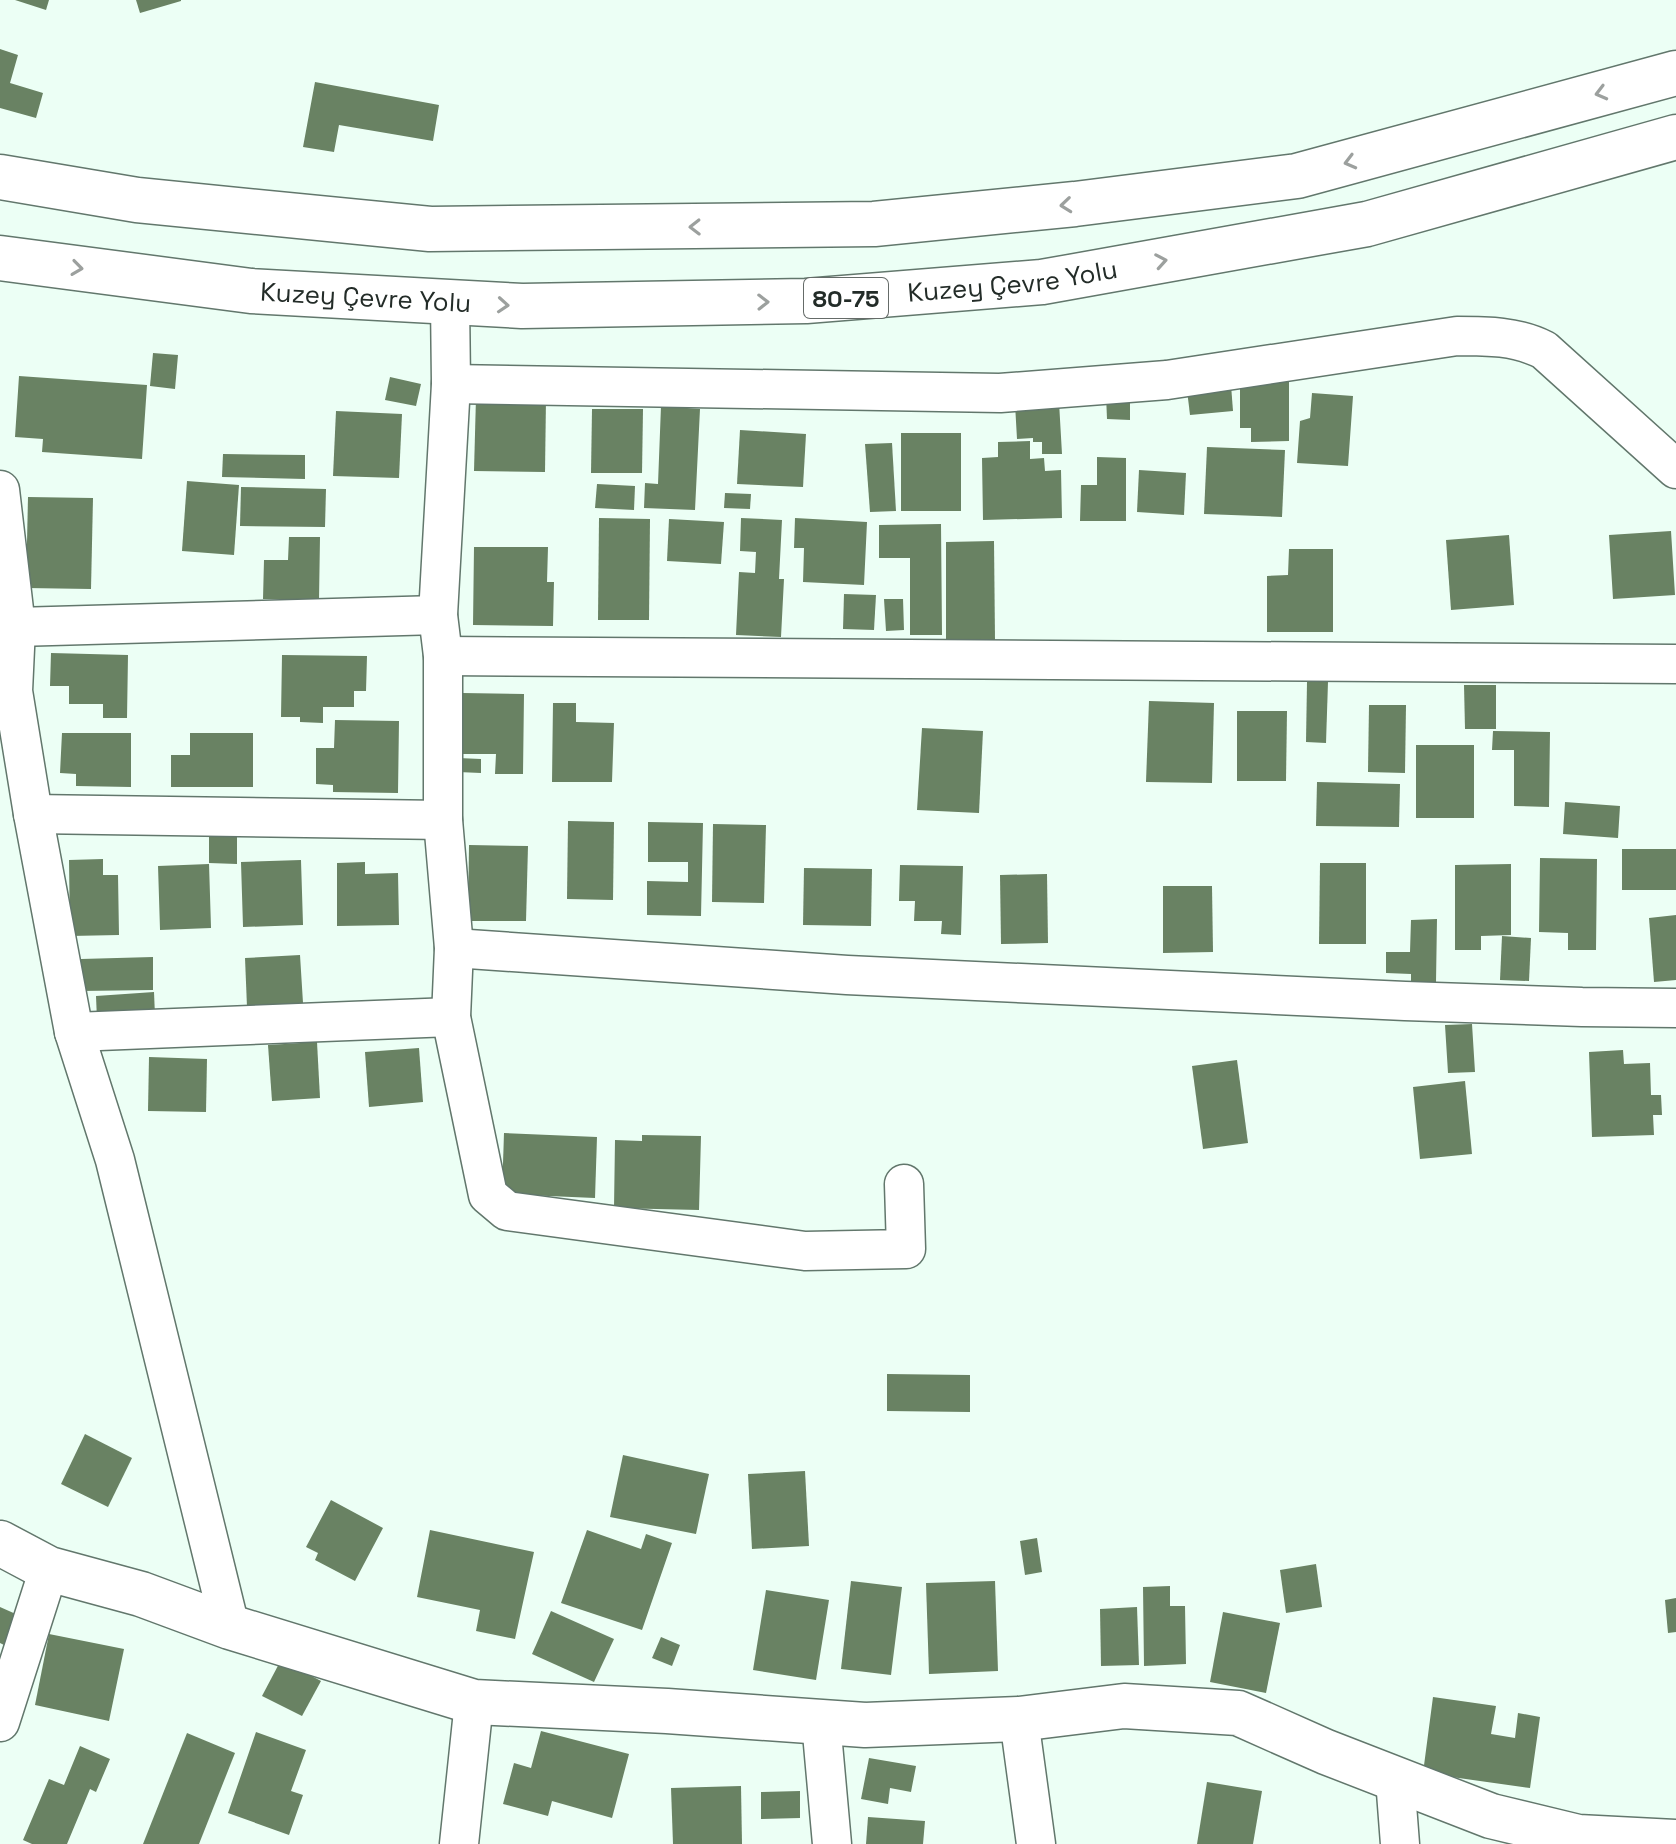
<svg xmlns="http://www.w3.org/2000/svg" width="1676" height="1844" viewBox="0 0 1676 1844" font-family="'Space Grotesk',sans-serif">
  <rect width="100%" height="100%" fill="#ecfff5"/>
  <g fill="#698263">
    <polygon points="15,0 49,0 46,10"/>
    <polygon points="136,0 181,0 181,1 140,13"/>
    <polygon points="0,49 18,55 10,83 43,93 36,118 0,108"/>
    <polygon points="315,82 439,105 433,141 339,125 334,152 303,147"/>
    <polygon points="153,353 178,355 175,389 150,386"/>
    <polygon points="19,376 147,385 142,459 42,452 43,439 15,437"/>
    <polygon points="390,377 421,384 416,406 385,400"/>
    <polygon points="1240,380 1289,380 1289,441 1251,442 1251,428 1240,428"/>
    <polygon points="1231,385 1233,411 1190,415 1187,390"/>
    <polygon points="1312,393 1353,396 1348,466 1297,463 1300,421 1310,418"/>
    <polygon points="1106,395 1130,395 1130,420 1107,419"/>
    <polygon points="476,397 546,398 545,472 474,471"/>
    <polygon points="1059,402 1062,454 1042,454 1042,442 1033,442 1033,438 1017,439 1015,404"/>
    <polygon points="661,406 700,409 695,510 644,508 645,483 658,484"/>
    <polygon points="592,409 643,409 642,473 591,473"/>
    <polygon points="336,411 402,414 399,478 333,476"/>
    <polygon points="740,430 806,434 803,487 737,484"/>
    <rect x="901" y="433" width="60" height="78"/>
    <polygon points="1030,441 1030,459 1044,458 1045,471 1061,470 1062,518 983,520 982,458 998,457 998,442"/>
    <polygon points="892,443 896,511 870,512 865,444"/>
    <polygon points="1207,447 1285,450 1282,517 1204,514"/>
    <polygon points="223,454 305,455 305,479 222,477"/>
    <polygon points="1097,457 1126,458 1126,521 1080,521 1081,485 1097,485"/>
    <polygon points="1139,470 1186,473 1184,515 1137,512"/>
    <polygon points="187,481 239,485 234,555 182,551"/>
    <polygon points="597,484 635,486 634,510 595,508"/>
    <polygon points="241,487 326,489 325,527 240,526"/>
    <polygon points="725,493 751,494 750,509 724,508"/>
    <polygon points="28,497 93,498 91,589 26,588"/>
    <polygon points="599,518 650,519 649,620 598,620"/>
    <polygon points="741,518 782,520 779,579 784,579 781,637 736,635 739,572 755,573 756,552 740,551"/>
    <polygon points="795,518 867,522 864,585 803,582 804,548 794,548"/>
    <polygon points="669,519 724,522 721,564 667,561"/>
    <polygon points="941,524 942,635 910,635 910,558 879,558 879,525"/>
    <polygon points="1671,531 1675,595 1613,599 1609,535"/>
    <polygon points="1509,535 1514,605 1451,610 1446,540"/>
    <polygon points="289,537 320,537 319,600 263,599 264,560 288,560"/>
    <polygon points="994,541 995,640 946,640 946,542"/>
    <polygon points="474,547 548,547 547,582 554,582 553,626 473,625"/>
    <polygon points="1289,549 1333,549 1333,632 1267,632 1267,576 1288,575"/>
    <polygon points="844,594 876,595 874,630 843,629"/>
    <polygon points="884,599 903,599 904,630 886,631"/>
    <polygon points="51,653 128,655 127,718 103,718 103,704 69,704 69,686 50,686"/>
    <polygon points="282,655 367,656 366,691 354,691 354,707 323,707 323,723 300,722 300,717 281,717"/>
    <polygon points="1307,682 1328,682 1326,743 1306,742"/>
    <polygon points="1464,685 1496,685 1496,729 1465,729"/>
    <polygon points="462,693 524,694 523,774 495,774 496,754 461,754"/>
    <polygon points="1149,701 1214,703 1212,783 1146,782"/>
    <polygon points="553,703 576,703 576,722 614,723 612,782 552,782"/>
    <polygon points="1369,705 1406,705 1405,773 1368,772"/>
    <polygon points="1237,711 1287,711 1286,781 1237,781"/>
    <polygon points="335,720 399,721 398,793 333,792 333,785 316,784 316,748 334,748"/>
    <polygon points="922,728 983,731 979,813 917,810"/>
    <polygon points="1493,731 1550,732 1549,807 1514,806 1514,750 1492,750"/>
    <polygon points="62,733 131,733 131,787 76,786 76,774 60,773"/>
    <polygon points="190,733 253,733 253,787 171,787 171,755 190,755"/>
    <rect x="1416" y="745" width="58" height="73"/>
    <polygon points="458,758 481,759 481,773 458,772"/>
    <polygon points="1317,782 1400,784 1399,827 1316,826"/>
    <polygon points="1565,802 1620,806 1618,838 1563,834"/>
    <polygon points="568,821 614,822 613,900 567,899"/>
    <polygon points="648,822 703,823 701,916 647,915 647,881 688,882 688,862 648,862"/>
    <polygon points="713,824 766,825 764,903 712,902"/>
    <polygon points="209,828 237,829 237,864 209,863"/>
    <polygon points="469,845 528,846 526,921 468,921"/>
    <rect x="1622" y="849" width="54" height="41"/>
    <polygon points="1540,858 1597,859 1596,950 1568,950 1568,933 1539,932"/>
    <polygon points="103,859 103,875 118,875 119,935 70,936 69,860"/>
    <polygon points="301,860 303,925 243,927 241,862"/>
    <polygon points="365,862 365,874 398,873 399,925 337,926 337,863"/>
    <polygon points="1320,863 1366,863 1366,944 1319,944"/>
    <polygon points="209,864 211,928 160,930 158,866"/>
    <polygon points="1511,864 1511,935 1481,936 1481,950 1455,950 1455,865"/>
    <polygon points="900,865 963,866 961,935 941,934 942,921 914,921 915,901 899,901"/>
    <polygon points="804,868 872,869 871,926 803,925"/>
    <polygon points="1047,874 1048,943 1001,944 1000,875"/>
    <polygon points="1163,886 1212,886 1213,952 1163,953"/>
    <polygon points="1676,915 1676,980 1654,982 1649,918"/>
    <polygon points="1437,919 1436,982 1411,982 1411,974 1386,973 1386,952 1410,952 1411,920"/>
    <polygon points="1502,936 1531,938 1529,981 1500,980"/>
    <polygon points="300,955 303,1003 247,1007 245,958"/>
    <polygon points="153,957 153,990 81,991 81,959"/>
    <polygon points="154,992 155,1016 97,1020 96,996"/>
    <polygon points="1472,1024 1475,1072 1448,1073 1445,1025"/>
    <polygon points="317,1042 320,1098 272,1101 268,1045"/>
    <polygon points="419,1048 423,1102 369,1107 365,1052"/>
    <polygon points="1623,1050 1624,1064 1650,1063 1651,1095 1661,1095 1662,1115 1653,1115 1654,1135 1592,1137 1589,1052"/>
    <polygon points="149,1057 207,1059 206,1112 148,1111"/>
    <polygon points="1237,1060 1248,1143 1203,1149 1192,1066"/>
    <polygon points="1465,1081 1472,1154 1420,1159 1413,1087"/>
    <polygon points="504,1133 597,1137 595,1198 502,1194"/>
    <polygon points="642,1135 701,1136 699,1210 614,1208 615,1140 642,1141"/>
    <polygon points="887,1374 970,1375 970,1412 887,1411"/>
    <polygon points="85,1434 132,1458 108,1507 61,1484"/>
    <polygon points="623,1455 709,1474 696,1534 610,1517"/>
    <polygon points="805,1471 809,1546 752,1549 748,1474"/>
    <polygon points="331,1500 383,1528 355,1581 315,1560 318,1553 306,1547"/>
    <polygon points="430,1530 534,1552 515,1639 476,1631 480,1610 417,1597"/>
    <polygon points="587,1530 641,1549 646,1534 672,1543 642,1630 561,1603"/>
    <polygon points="1037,1538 1042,1572 1025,1575 1020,1541"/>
    <polygon points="1316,1564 1322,1607 1286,1613 1280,1570"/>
    <polygon points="851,1581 902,1587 891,1675 841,1669"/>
    <polygon points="995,1581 998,1671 929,1674 926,1583"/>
    <polygon points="1170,1586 1170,1606 1185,1606 1186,1664 1144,1666 1143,1587"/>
    <polygon points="766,1590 829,1600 816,1680 753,1670"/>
    <polygon points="1676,1598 1676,1632 1668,1633 1665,1600"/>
    <polygon points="0,1607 18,1615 4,1645 0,1643"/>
    <polygon points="1137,1607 1139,1665 1101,1666 1100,1609"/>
    <polygon points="551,1611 614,1639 594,1682 532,1654"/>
    <polygon points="1223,1612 1280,1623 1266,1693 1210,1682"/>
    <polygon points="49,1634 124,1649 109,1721 35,1705"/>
    <polygon points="661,1637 680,1645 672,1666 652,1658"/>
    <polygon points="281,1660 321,1681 302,1716 262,1696"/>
    <polygon points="1433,1697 1496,1706 1491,1734 1515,1738 1518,1713 1540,1717 1530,1788 1423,1773"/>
    <polygon points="541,1731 629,1754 612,1818 552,1801 548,1816 503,1804 514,1763 531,1768"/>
    <polygon points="256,1732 306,1750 291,1791 303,1795 289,1835 228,1813"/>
    <polygon points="187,1733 235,1753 199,1844 143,1844"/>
    <polygon points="80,1746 110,1759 96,1792 90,1789 67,1844 32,1844 23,1840 49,1779 64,1785"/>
    <polygon points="869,1758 916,1766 911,1792 890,1788 888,1804 861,1799"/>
    <polygon points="1207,1782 1262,1791 1253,1844 1197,1844"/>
    <polygon points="741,1786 742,1844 673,1844 671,1788"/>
    <polygon points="800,1791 800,1818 761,1819 761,1792"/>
    <polygon points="868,1817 925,1821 923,1844 866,1844"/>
  </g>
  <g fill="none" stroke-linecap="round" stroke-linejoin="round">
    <g stroke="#62776c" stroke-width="41">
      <g id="street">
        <polyline points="450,301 451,384 438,615 443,656 443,820 454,948 451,1017 488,1195 507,1211 805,1251 906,1249 904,1184"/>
        <path d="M451,384L1000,393L1167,380L1457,336C1488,336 1516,336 1544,350L1676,469"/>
        <polyline points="0,490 16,627 13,691 33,814 74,1032 115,1160 230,1627"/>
        <polyline points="16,627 438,615"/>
        <polyline points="443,656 1676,664"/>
        <polyline points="33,814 443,820"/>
        <polyline points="454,948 847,975 1405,1001 1582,1007 1676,1008"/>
        <polyline points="74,1032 451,1017"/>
        <polyline points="1019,1719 1036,1844"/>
        <polyline points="0,1722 49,1569"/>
        <polyline points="821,1722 832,1844"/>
        <polyline points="1395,1779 1400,1844"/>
        <polyline points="459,1844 474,1702"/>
      </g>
    </g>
    <g stroke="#62776c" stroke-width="47">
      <polyline id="secondary" points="0,1543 49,1569 141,1594 230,1627 474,1702 667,1711 865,1725 1019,1719 1124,1706 1238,1713 1326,1752 1491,1816 1578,1837 1676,1842"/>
    </g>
    <g stroke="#62776c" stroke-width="47">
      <g id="highway">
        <polyline points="0,177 137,200 430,229 874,224 1075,204 1297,176 1676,73"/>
        <path id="s1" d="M0,258L251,291L522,306L806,301L1042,282L1367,224L1676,137"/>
      </g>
    </g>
    <use href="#street" stroke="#fff" stroke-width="38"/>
    <use href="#secondary" stroke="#fff" stroke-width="44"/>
    <use href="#highway" stroke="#fff" stroke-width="44"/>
  </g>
  <defs><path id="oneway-chevron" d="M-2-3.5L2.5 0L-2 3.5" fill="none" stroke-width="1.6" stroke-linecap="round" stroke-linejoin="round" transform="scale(2)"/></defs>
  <g stroke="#9ca09e">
    <use href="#oneway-chevron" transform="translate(1601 93) rotate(165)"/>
    <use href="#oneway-chevron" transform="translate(1350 162) rotate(165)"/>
    <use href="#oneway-chevron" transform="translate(1066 205) rotate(174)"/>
    <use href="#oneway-chevron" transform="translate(695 227) rotate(179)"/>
    <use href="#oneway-chevron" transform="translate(1161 261) rotate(-10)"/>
    <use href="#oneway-chevron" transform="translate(77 268) rotate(8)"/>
    <use href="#oneway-chevron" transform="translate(763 302) rotate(-1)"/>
    <use href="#oneway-chevron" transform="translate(503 305) rotate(4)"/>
  </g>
  <g text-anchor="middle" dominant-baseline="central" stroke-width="6" stroke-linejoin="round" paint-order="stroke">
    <rect fill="#fff" stroke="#656b68" stroke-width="2" x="804" y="278" width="84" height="40" rx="6"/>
    <g font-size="24" font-weight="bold" fill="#232c28">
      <text x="846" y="298">80-75</text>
    </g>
    <g font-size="26" fill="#232c28" stroke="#fff">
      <text stroke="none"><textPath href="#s1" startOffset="1016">Kuzey Çevre Yolu</textPath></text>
      <text stroke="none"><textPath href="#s1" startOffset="368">Kuzey Çevre Yolu</textPath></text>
    </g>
  </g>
</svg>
